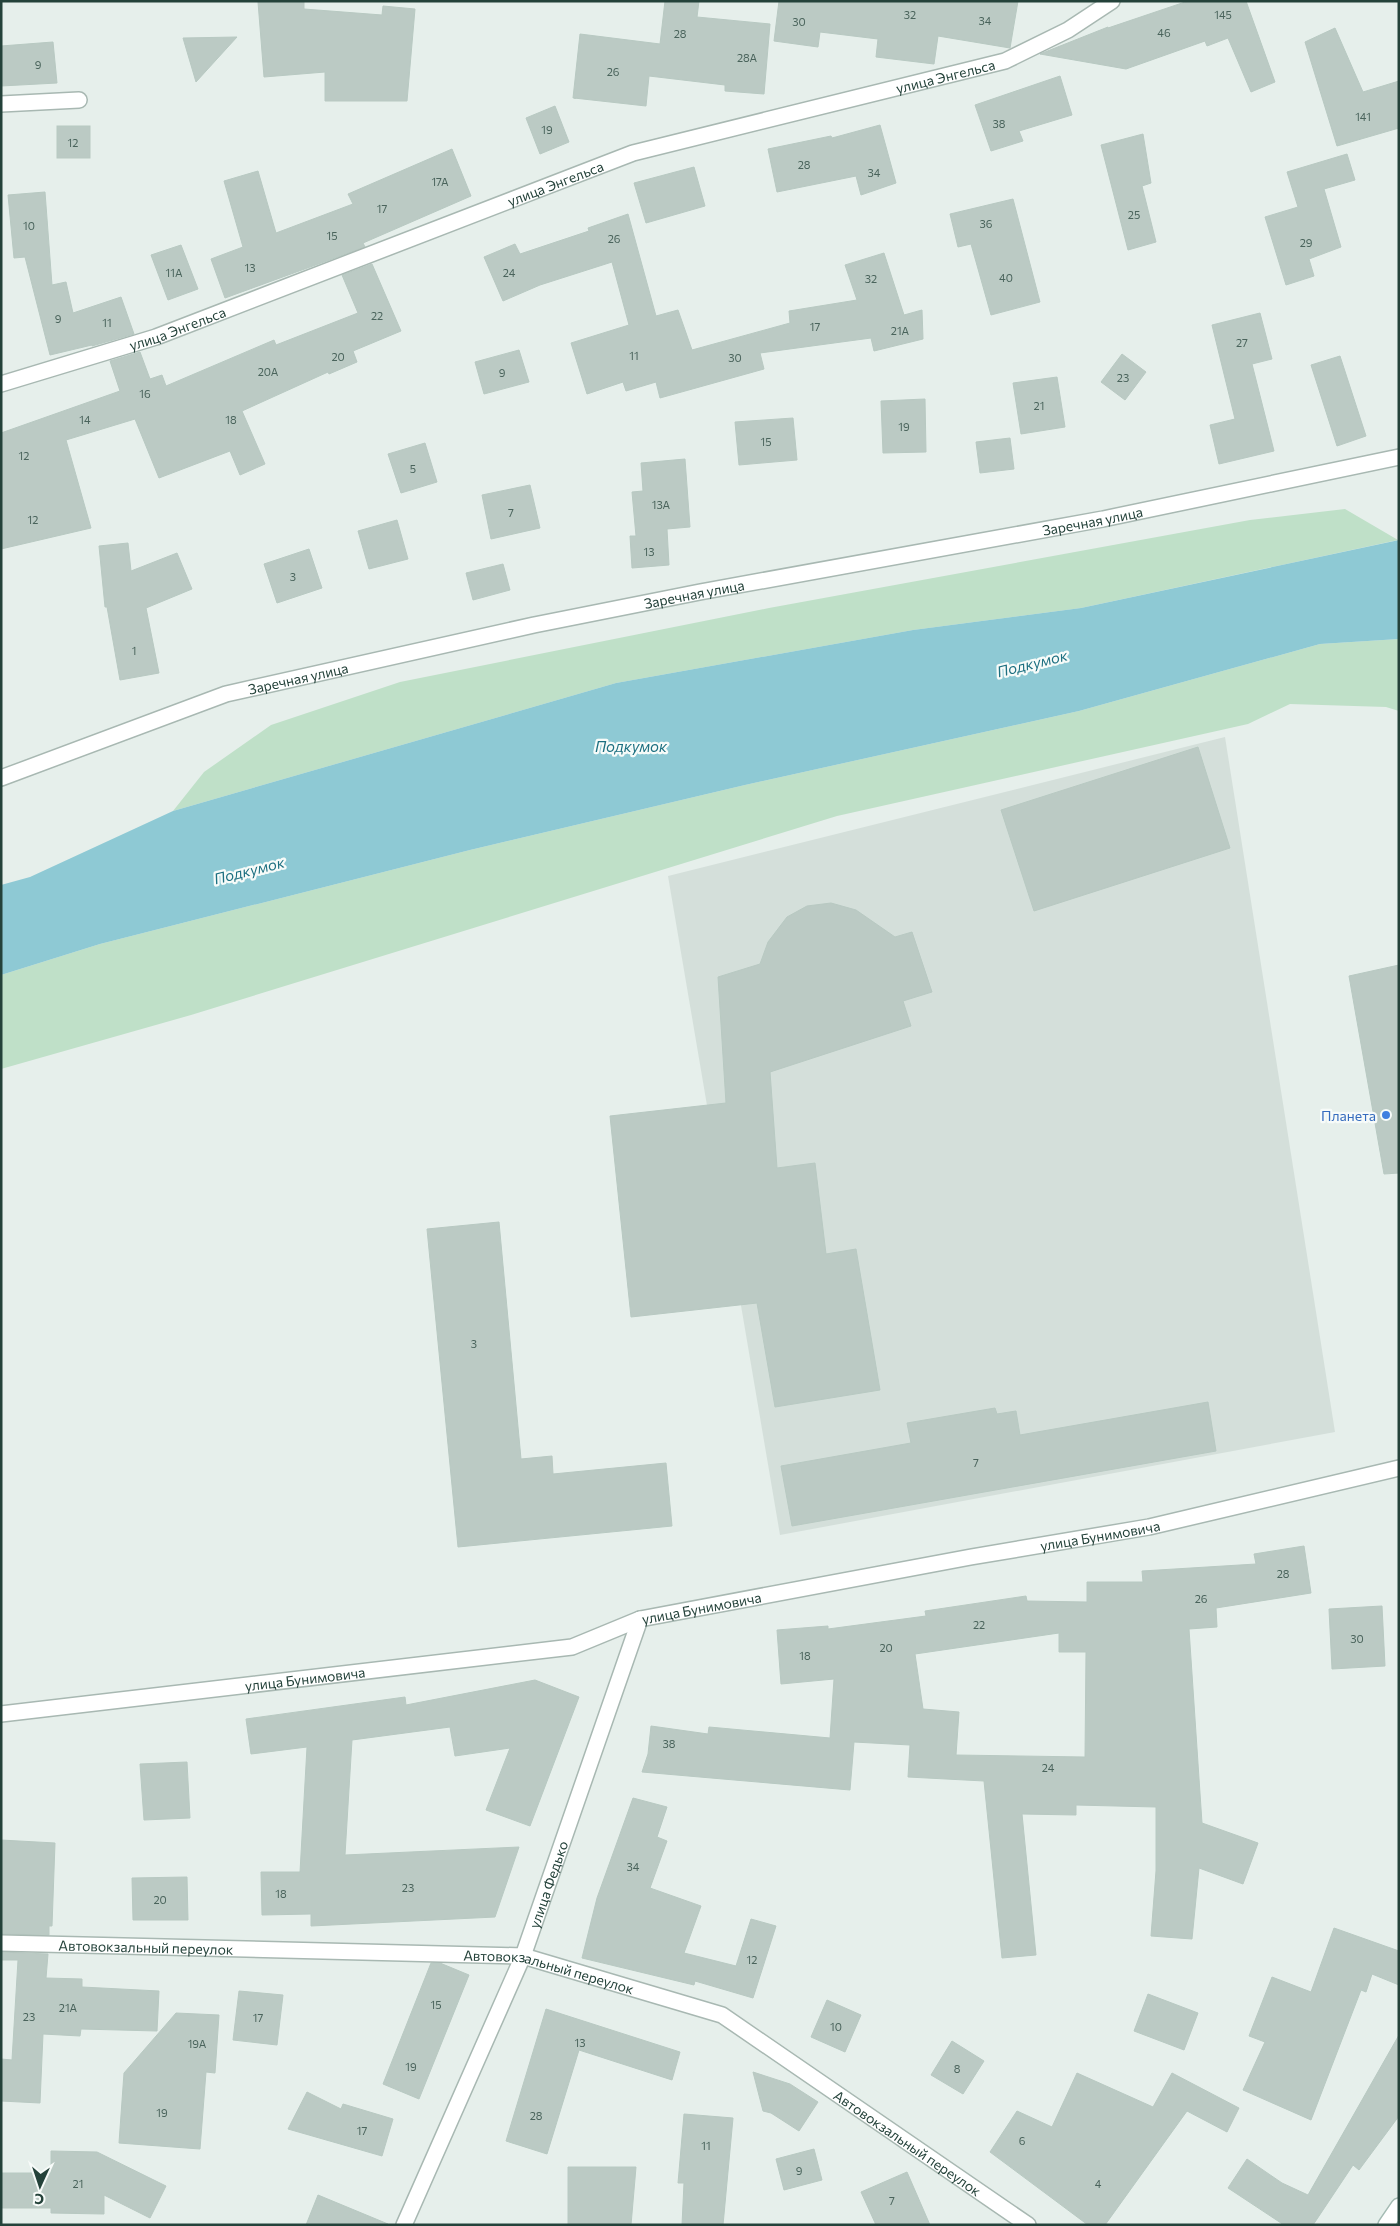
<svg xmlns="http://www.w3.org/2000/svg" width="1400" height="2226" viewBox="0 0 1400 2226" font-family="Commissioner,sans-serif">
  <rect width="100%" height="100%" fill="#e6efeb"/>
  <polygon fill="#d4dfda" points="1225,737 1335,1432 780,1535 668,876"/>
  <g fill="#bfe0c8">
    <polygon points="1345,509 1398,540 1081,608 913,630 616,683 173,811 204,772 271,725 400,682 769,608 1250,520"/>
    <polygon points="1399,639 1399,711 1386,707 1290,704 1248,724 837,816 191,1015 1,1069 1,975 100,944 470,850 745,785 1079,711 1320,644"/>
  </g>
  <polygon fill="#8ec9d4" points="1399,540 1399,639 1320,644 1079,711 745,785 470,850 100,944 1,975 1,885 30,877 173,811 616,683 913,630 1081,608"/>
  <g fill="#bbcac4" stroke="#b8c9c2" fill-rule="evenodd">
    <polygon points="304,1 304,9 382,15 383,6 415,9 407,101 325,101 325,72 264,77 258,2"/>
    <polygon points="665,1 699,1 697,17 770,24 764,94 725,91 725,85 649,76 646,106 574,98 576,98 573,98 580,34 660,44"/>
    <polygon points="779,1 1018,1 1010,48 938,36 934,64 876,57 878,39 820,32 818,47 774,41"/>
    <polygon points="1188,1 1246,1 1275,82 1251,92 1228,38 1207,46 1205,41 1126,69 1040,54 1108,27 1108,28"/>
    <polygon points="1335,28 1363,92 1399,81 1399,128 1337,146 1305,42"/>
    <polygon points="237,37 196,82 183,38"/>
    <polygon points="53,42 57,83 1,86 1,46"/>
    <polygon points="1060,76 1072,115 1019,131 1023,141 991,151 975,105"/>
    <polygon points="555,106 569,142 540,154 526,118"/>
    <polygon points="880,125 896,183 861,195 856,176 777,192 768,149 831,136 832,138"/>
    <rect x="57" y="126" width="33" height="32"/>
    <polygon points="1143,134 1151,183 1142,186 1156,242 1128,250 1101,145"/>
    <polygon points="452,149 471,196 363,243 365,247 225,298 211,259 243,247 224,181 258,171 276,233 353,204 348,194"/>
    <polygon points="1347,154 1355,180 1324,189 1341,247 1309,259 1314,276 1286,285 1265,217 1298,207 1287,172"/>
    <polygon points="694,167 705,206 646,223 634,183"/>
    <polygon points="45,192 52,285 66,282 73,313 121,297 134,334 92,346 92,345 50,355 25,257 14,258 8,195"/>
    <polygon points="1013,199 1040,302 991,315 971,244 958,247 950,214"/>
    <polygon points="628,214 656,316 678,310 692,350 790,323 789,311 857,300 845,265 884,253 904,315 922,310 923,339 874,351 871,338 760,353 764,369 660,398 656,382 626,391 623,382 587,394 571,343 629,325 612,262 540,285 503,301 484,257 515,244 520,254 589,231 588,228"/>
    <polygon points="181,245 198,289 168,300 151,255"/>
    <polygon points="372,264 401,331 353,351 357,362 329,374 328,372 242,411 265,464 240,475 230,451 159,478 135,419 66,440 91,528 1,549 1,433 120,391 110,361 140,352 150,379 162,375 166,386 274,340 276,345 358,313 342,275"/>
    <polygon points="1260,313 1272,359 1252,364 1274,451 1219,464 1210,425 1235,419 1212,325"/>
    <polygon points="519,350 529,382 484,394 475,362"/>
    <polygon points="1122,354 1146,372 1125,400 1101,382"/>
    <polygon points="1340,356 1366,436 1337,446 1311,365"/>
    <polygon points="1057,377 1065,427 1021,434 1013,383"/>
    <polygon points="925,399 926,452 883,453 881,401"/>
    <polygon points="793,418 797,460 739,465 735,422"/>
    <polygon points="1010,438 1014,469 980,473 976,442"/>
    <polygon points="425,443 437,482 401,493 388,454"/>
    <polygon points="685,459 690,527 667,529 669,565 632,568 630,536 636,536 632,492 643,491 641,463"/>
    <polygon points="530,485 540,528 491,539 482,495"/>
    <polygon points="397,520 408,559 369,569 358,531"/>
    <polygon points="128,543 131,571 177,553 192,589 146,608 159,673 120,680 107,607 105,607 99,546"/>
    <polygon points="309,549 322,588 277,603 264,564"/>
    <polygon points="503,564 510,590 473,600 466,573"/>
    <polygon points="1198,747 1230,848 1034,911 1001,810"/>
    <polygon points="831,903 856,910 895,937 912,932 932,992 903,1001 911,1026 770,1072 777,1168 815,1163 826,1254 856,1249 880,1390 775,1407 757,1303 631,1317 610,1116 726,1103 718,977 760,964 768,942 787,917 807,906"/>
    <polygon points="1399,965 1399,1173 1384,1174 1349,976"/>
    <polygon points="499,1222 521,1459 552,1456 553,1474 666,1463 672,1526 458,1547 427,1229"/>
    <polygon points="1208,1402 1216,1451 792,1526 781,1466 911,1443 907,1423 995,1408 997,1414 1016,1411 1020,1435"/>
    <path d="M1304,1546L1311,1593L1216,1608L1217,1627L1189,1629L1202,1823L1258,1843L1243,1884L1199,1868L1192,1939L1151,1936L1156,1871V1807L1076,1805V1815L1022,1814L1036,1955L1002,1958L984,1781L908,1777L910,1745L854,1742L850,1790L642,1772L648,1754L651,1726L708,1734L709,1727L830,1738L834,1679L781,1684L777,1630L828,1626V1629L926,1616L925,1611L1026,1596L1027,1601L1087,1602V1582H1143L1142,1571L1256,1564L1254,1554ZM1059,1633V1652H1086L1085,1757L956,1755L959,1712L923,1709L915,1654Z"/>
    <polygon points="1382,1606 1385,1666 1332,1669 1329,1609"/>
    <polygon points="535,1680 579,1697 530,1826 486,1810 510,1748 455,1756 450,1727 352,1740 345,1855 519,1847 495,1917 311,1926 311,1914 262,1915 261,1872 300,1872 307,1747 251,1754 246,1719 405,1697 406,1705"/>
    <polygon points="187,1762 190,1818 144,1820 140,1764"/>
    <polygon points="633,1798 667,1807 657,1837 667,1841 650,1888 701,1906 684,1953 736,1966 751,1919 776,1926 753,1998 695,1981 694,1985 582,1958 597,1898"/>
    <polygon points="1,1840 55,1843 52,1926 49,1926 49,1935 1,1934"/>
    <polygon points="187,1877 188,1920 133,1920 132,1878"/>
    <polygon points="1334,1928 1399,1951 1399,1985 1372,1974 1366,1992 1361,1990 1311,2120 1243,2090 1265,2042 1249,2036 1272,1977 1311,1992"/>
    <polygon points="1,1952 48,1954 46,1978 82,1979 82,1987 159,1991 157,2031 81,2029 80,2036 43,2034 40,2103 1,2101 1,2059 12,2060 18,1960 1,1960"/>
    <polygon points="431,1963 440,1963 469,1975 419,2099 383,2084"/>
    <polygon points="239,1991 283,1995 277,2045 233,2040"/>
    <polygon points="1148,1994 1198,2013 1184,2050 1134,2031"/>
    <polygon points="827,2000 861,2015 845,2052 811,2037"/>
    <polygon points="546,2009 680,2052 672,2080 579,2050 547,2154 506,2141"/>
    <polygon points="176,2013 219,2015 215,2073 206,2072 200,2149 119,2143 124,2073"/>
    <polygon points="1399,2035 1399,2116 1359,2170 1353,2165 1313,2225 1284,2225 1228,2188 1247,2159 1282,2183 1308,2195"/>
    <polygon points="952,2041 984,2061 963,2094 931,2075"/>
    <polygon points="753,2072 790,2084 818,2102 799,2131 771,2113 763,2111"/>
    <polygon points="1077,2073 1153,2107 1172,2073 1239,2108 1227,2132 1187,2111 1105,2225 1088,2225 990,2152 1017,2111 1052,2127"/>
    <polygon points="307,2092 341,2109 343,2104 393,2119 382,2156 288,2129"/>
    <polygon points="684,2114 733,2118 723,2225 682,2225 684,2183 678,2183"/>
    <polygon points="814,2149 822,2180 784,2190 776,2159"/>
    <polygon points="51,2151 97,2152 166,2186 150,2218 104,2195 104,2214 51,2213 51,2208 1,2208 1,2173 51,2173"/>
    <polygon points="568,2167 636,2167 631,2225 568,2225"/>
    <polygon points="907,2172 930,2225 876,2225 861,2192"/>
    <polygon points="318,2195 388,2224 388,2225 306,2225"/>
  </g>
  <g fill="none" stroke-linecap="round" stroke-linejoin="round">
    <g stroke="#a8b8b2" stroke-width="18">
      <g id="street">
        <polyline points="1,104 79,100"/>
        <path id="s1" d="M1,384L156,337L633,153L1005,61L1068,30L1112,1"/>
        <path id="s2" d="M1,778L226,694L534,625L700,592L1103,519L1399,457"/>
        <path id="s3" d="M1,1714L572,1647L640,1619L971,1557L1149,1527L1399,1468"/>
        <path id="s4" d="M1,1943L523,1956L722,2015L1028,2225"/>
        <path id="s5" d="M404,2225L523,1956L640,1619"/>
      </g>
    </g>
    <g stroke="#a4bbb3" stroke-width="18">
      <polyline id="secondary" points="1386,2225 1399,2206"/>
    </g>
    <use href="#street" stroke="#fff" stroke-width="15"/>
    <use href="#secondary" stroke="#fff" stroke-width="15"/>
  </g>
  <circle fill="#3f7fe0" stroke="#f7fbf9" stroke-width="2" cx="1386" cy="1115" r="5"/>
  <g text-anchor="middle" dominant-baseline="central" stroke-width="4.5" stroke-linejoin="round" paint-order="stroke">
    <g font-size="11" fill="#4a645c">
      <text x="910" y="14">32</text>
      <text x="1223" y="14">145</text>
      <text x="985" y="20">34</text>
      <text x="799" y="21">30</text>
      <text x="1164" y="32">46</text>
      <text x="680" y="33">28</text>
      <text x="747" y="57">28А</text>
      <text x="38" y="64">9</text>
      <text x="613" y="71">26</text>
      <text x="1363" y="116">141</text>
      <text x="999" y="123">38</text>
      <text x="547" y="129">19</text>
      <text x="73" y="142">12</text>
      <text x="804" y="164">28</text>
      <text x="874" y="172">34</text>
      <text x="440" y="181">17А</text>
      <text x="382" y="208">17</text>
      <text x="1134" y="214">25</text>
      <text x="986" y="223">36</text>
      <text x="29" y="225">10</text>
      <text x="332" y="235">15</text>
      <text x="614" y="238">26</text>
      <text x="1306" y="242">29</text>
      <text x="250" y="267">13</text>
      <text x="174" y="272">11А</text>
      <text x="509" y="272">24</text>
      <text x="1006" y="277">40</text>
      <text x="871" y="278">32</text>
      <text x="377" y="315">22</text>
      <text x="58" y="318">9</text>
      <text x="107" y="322">11</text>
      <text x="815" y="326">17</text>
      <text x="900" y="330">21А</text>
      <text x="1242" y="342">27</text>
      <text x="634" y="355">11</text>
      <text x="338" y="356">20</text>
      <text x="735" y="357">30</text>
      <text x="268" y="371">20А</text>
      <text x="502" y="372">9</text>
      <text x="1123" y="377">23</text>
      <text x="145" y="393">16</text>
      <text x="1039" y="405">21</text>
      <text x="85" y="419">14</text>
      <text x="231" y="419">18</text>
      <text x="904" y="426">19</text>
      <text x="766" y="441">15</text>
      <text x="24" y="455">12</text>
      <text x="413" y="468">5</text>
      <text x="661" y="504">13А</text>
      <text x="511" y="512">7</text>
      <text x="33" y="519">12</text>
      <text x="649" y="551">13</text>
      <text x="293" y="576">3</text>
      <text x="134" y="650">1</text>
      <text x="474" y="1343">3</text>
      <text x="976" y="1462">7</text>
      <text x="1283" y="1573">28</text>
      <text x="1201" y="1598">26</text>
      <text x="979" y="1624">22</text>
      <text x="1357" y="1638">30</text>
      <text x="886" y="1647">20</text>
      <text x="805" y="1655">18</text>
      <text x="669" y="1743">38</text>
      <text x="1048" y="1767">24</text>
      <text x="633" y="1866">34</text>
      <text x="408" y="1887">23</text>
      <text x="281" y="1893">18</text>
      <text x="160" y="1899">20</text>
      <text x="752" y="1959">12</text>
      <text x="436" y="2004">15</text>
      <text x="68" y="2007">21А</text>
      <text x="29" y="2016">23</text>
      <text x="258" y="2017">17</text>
      <text x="836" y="2026">10</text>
      <text x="580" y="2042">13</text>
      <text x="197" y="2043">19А</text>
      <text x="411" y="2066">19</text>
      <text x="957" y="2068">8</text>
      <text x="162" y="2112">19</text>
      <text x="536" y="2115">28</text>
      <text x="362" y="2130">17</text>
      <text x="1022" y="2140">6</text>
      <text x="706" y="2145">11</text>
      <text x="799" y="2170">9</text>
      <text x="78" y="2183">21</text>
      <text x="1098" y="2183">4</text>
      <text x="892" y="2200">7</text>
    </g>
    <g font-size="14" fill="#24423a" stroke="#f7fbf9">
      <text stroke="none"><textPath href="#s1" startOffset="995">улица Энгельса</textPath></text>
      <text stroke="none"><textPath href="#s1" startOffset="590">улица Энгельса</textPath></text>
      <text stroke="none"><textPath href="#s1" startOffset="185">улица Энгельса</textPath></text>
      <text stroke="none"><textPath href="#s2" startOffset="1124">Заречная улица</textPath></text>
      <text stroke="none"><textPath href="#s2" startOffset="719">Заречная улица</textPath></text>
      <text stroke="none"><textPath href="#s2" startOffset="314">Заречная улица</textPath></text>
      <text stroke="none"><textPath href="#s3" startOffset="1116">улица Бунимовича</textPath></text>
      <text stroke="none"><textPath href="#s3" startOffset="711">улица Бунимовича</textPath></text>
      <text stroke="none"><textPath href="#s3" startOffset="306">улица Бунимовича</textPath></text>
      <text stroke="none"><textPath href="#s5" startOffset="370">улица Федько</textPath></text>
      <text stroke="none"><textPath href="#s4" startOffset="145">Автовокзальный переулок</textPath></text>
      <text stroke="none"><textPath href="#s4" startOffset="550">Автовокзальный переулок</textPath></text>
      <text stroke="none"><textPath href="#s4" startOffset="955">Автовокзальный переулок</textPath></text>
    </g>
    <g font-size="14" fill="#366cbe" stroke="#f7fbf9" text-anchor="end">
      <text x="1376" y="1115">Планета</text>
    </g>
    <g font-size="15" font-style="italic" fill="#1c6f80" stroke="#f7fbf9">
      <text transform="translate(1032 663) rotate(-14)">Подкумок</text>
      <text x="631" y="746">Подкумок</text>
      <text transform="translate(249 870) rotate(-14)">Подкумок</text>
    </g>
  </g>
  <rect width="1400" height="2226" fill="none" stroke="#24423a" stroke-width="5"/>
  <g transform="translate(40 2186) rotate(183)" stroke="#f7fbf9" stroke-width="4" paint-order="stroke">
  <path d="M0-4L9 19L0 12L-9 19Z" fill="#24423a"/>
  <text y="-8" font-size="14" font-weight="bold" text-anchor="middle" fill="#24423a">С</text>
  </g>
</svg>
